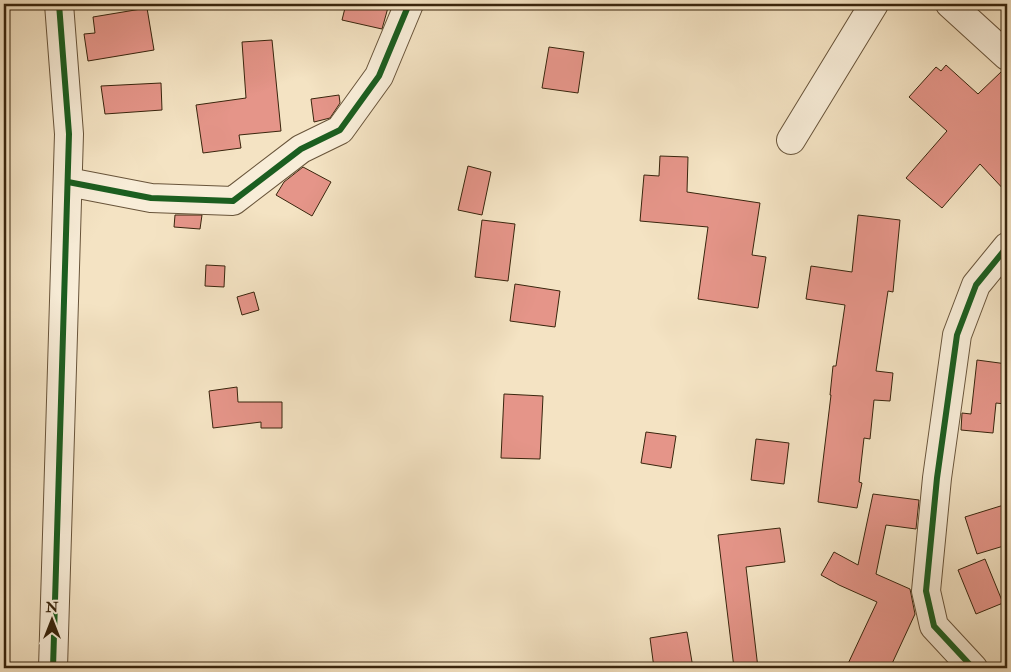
<svg xmlns="http://www.w3.org/2000/svg" width="1011" height="672" viewBox="0 0 1011 672" font-family="'IM FELL Double Pica',serif">
  <rect width="100%" height="100%" fill="#f4e3c3"/>
  <filter id="stains"><feTurbulence type="fractalNoise" baseFrequency=".004" numOctaves="4"/><feColorMatrix values="0 0 0 0 .2 0 0 0 0 .09 0 0 0 0 .02 0 0 0 .5 -.17"/></filter>
  <radialGradient id="worn" r=".72"><stop offset=".6" stop-color="#630" stop-opacity="0"/><stop offset="1" stop-color="#630" stop-opacity=".3"/></radialGradient>
  <g fill="#e59589" stroke="#39250d">
    <polygon points="346,4 389,4 382,29 342,20"/>
    <polygon points="147,8 154,50 88,61 84,34 95,33 93,17"/>
    <polygon points="272,40 281,131 239,135 241,148 203,153 196,105 246,98 242,42"/>
    <polygon points="549,47 584,52 578,93 542,88"/>
    <polygon points="946,65 978,94 1002,71 1007,71 1007,193 980,164 942,208 906,178 947,131 909,97 936,67 941,71"/>
    <polygon points="161,83 162,110 105,114 101,86"/>
    <polygon points="339,95 340,103 330,118 314,122 311,99"/>
    <polygon points="660,156 688,157 687,192 760,203 752,255 766,257 758,308 698,299 708,227 640,221 644,175 659,176"/>
    <polygon points="468,166 491,172 482,215 458,210"/>
    <polygon points="303,167 331,182 312,216 276,195 284,182"/>
    <polygon points="175,215 202,215 200,229 174,227"/>
    <polygon points="858,215 900,220 893,292 888,291 876,371 893,373 890,401 874,400 870,439 864,438 859,482 862,483 857,508 818,502 831,395 830,395 833,366 836,366 845,305 806,299 811,266 852,272"/>
    <polygon points="482,220 515,224 508,281 475,277"/>
    <polygon points="206,265 225,266 224,287 205,286"/>
    <polygon points="515,284 560,291 555,327 510,321"/>
    <polygon points="254,292 259,310 242,315 237,297"/>
    <polygon points="977,360 1007,364 1007,383 1005,404 996,403 993,433 961,430 962,413 971,414"/>
    <polygon points="237,387 238,402 282,402 282,428 261,428 261,422 213,428 209,391"/>
    <polygon points="504,394 543,396 540,459 501,458"/>
    <polygon points="646,432 676,436 671,468 641,463"/>
    <polygon points="756,439 789,443 784,484 751,480"/>
    <polygon points="873,494 919,500 916,529 886,525 876,574 910,589 915,614 890,668 846,668 877,602 839,585 821,575 834,552 858,565"/>
    <polygon points="1007,504 1007,545 977,554 965,517"/>
    <polygon points="780,528 785,562 746,567 758,668 734,668 718,535"/>
    <polygon points="985,559 1003,603 976,614 958,570"/>
    <polygon points="687,632 693,668 654,668 650,638"/>
  </g>
  <g fill="none" stroke-linecap="round" stroke-linejoin="round">
    <g stroke="#68543a" stroke-width="30">
      <g id="minor">
        <polyline points="950,4 1007,56"/>
        <polyline points="791,140 874,4"/>
        <polyline points="68,182 151,198 233,201 301,149 340,130 379,76 409,4"/>
        <polyline points="53,668 69,134 59,4"/>
        <polyline points="973,668 934,626 926,591 937,478 957,335 976,285 1007,247"/>
      </g>
    </g>
    <use href="#minor" stroke="#f8edd8" stroke-width="28"/>
    <g stroke="#f8edd8" stroke-width="9">
      <g id="cycleway">
        <polyline points="68,182 151,198 233,201 301,149 340,130 379,76 409,4"/>
        <polyline points="53,668 69,134 59,4"/>
        <polyline points="973,668 934,626 926,591 937,478 957,335 976,285 1007,247"/>
      </g>
    </g>
    <use href="#cycleway" stroke="#1b5e20" stroke-width="6"/>
  </g>
  <rect width="1011" height="672" fill="none" stroke="#f4e3c3" stroke-width="20"/>
  <rect x="5" y="5" width="1001" height="662" fill="none" stroke="#39250d" stroke-width="2.5"/>
  <rect x="10" y="10" width="991" height="652" fill="none" stroke="#39250d"/>
  <g transform="translate(52 620)" stroke="#f8edd8" stroke-width="4" paint-order="stroke">
  <path d="M0-4L9 19L0 12L-9 19Z" fill="#39250d"/>
  <text y="-8" font-size="14" font-weight="bold" text-anchor="middle" fill="#39250d">N</text>
  </g>
  <rect width="100%" height="100%" filter="url(#stains)"/>
  <rect width="100%" height="100%" fill="url(#worn)"/>
</svg>
